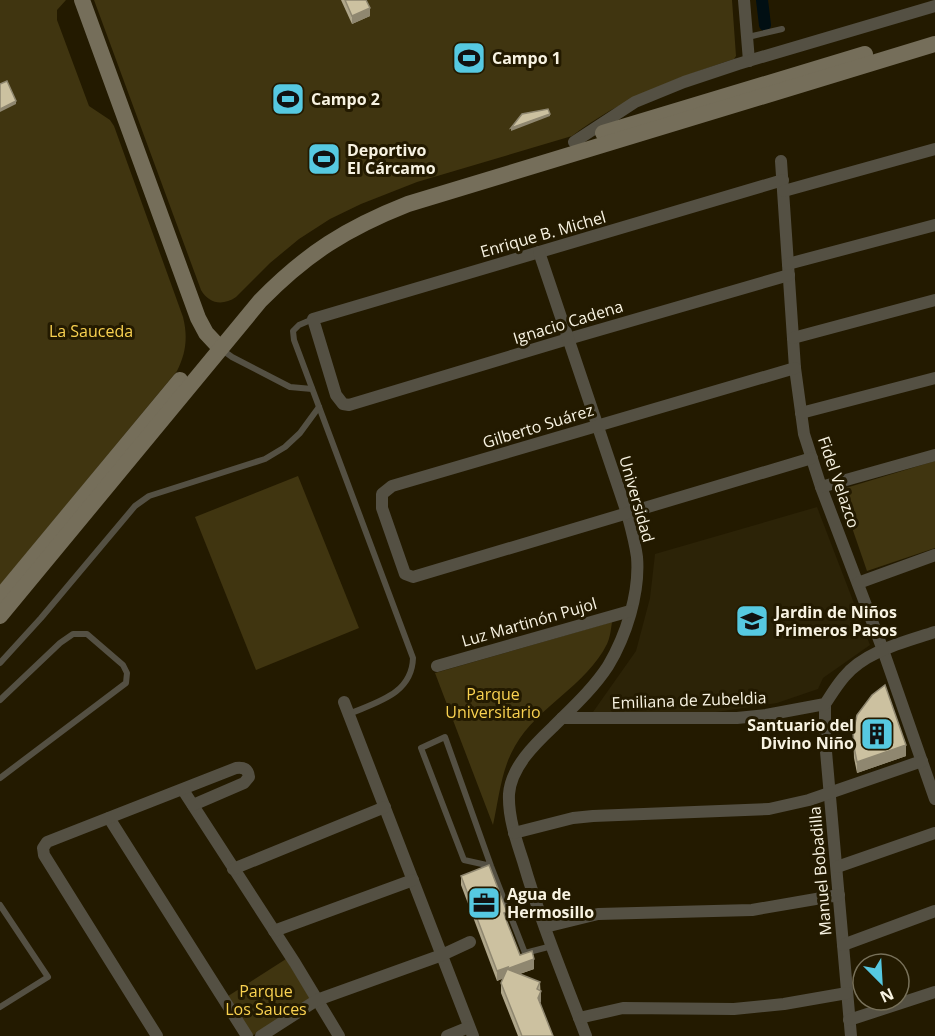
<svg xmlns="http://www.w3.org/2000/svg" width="935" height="1036" viewBox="0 0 935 1036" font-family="'Open Sans',sans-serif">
  <rect width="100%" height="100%" fill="#231a00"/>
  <polygon fill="#2c2307" points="817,507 870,645 823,678 818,689 777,703 709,713 593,712 636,651 650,598 655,554"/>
  <g fill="#403510">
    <path d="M0,0H66L57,10V20L89,106L110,120L114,126L183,317C188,337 186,353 177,371L0,585Z"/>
    <path d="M94,0H732L736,56L734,59C676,78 622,98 572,136L417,182L361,204L330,219L299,239L270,263L236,297C223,306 209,304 201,290Z"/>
    <polygon points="935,461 935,548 867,571 839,490"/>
    <polygon points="298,476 359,628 256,670 195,517"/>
    <path d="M612,622C611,629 610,638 607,644C586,686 538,706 515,746C501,770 499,798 493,825L435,673Z"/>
    <polygon points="286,959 311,1000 252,1036 225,998"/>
  </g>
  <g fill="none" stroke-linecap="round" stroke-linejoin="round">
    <polyline stroke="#010f13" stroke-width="12" points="762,0 765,25"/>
    <g stroke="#545043" stroke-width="6">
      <polyline points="748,37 782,29"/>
      <path d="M313,319L299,325L293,331L294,340L413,658C412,694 377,702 349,714"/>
      <polyline points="221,349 232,357 290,387 312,389"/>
      <polyline points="0,663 41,618 135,506 149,496 265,459 285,447 300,433 319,407"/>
      <polyline points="0,700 60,643 73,634 87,634 123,665 127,673 126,683 0,778"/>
      <polyline points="491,866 464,860 421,748 445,737 491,866 525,953 552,946"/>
      <polyline points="0,905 48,977 0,1007"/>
    </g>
    <g stroke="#545043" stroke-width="12">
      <polyline points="744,0 749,61"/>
      <polyline points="574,142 635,102 684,82 738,64 935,6"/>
      <polyline points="781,161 795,368 804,434 821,487 883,650 935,799"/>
      <polyline points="783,180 313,319 336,395 343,404 349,405 568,339 789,275"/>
      <polyline points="784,191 935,149"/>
      <path d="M539,252L627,513C631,528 635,542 637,557C640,593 626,636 608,666C593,689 572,708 553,727C535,744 511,767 509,794C508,816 516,840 523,861C540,920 564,978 586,1036"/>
      <polyline points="788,264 935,225"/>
      <polyline points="793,338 935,300"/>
      <polyline points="795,368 392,486 382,494 382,508 405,574 413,577 812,458"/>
      <polyline points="801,413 935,378"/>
      <polyline points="821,487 935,455"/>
      <polyline points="858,583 935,555"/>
      <polyline points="437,666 630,611"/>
      <polyline points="344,702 473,1036"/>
      <polyline points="825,704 825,740 851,1036"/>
      <path d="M562,718H737L766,715L825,704C831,695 837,685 844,677C865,651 905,642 935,632"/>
      <polyline points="183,790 295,963 339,1036"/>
      <polyline points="109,818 247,1036"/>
      <polyline points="514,833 573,818 593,816 769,809 809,800 922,761"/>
      <polyline points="837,867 935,833"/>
      <polyline points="233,869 385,807"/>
      <polyline points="545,927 598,914 752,910 839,895"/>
      <polyline points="274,931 413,880"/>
      <polyline points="843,945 935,911"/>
      <polyline points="579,1018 623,1008 734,1009 784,1004 847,993"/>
      <polyline points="849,1020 935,992"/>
      <path d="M157,1036L44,855L43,848L47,842L236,768C244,767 248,769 249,777L244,783L193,805"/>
      <polyline points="261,1036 317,1000 442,955 470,942"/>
      <polyline points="447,1036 469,1027"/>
    </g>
    <g stroke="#756e5a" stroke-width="16">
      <polyline points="82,0 198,318 206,333 220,348"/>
      <polyline points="603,133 865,54"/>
      <polyline points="0,597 180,380"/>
      <path d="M0,616L260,301C307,253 347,228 408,204L935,44"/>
    </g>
  </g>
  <g fill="#afa68a">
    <polygon points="341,0 366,0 370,16 352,24"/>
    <polygon points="853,732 906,756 857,773 854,758"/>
    <polygon points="461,876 507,922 520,955 534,969 520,974 540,982 541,1001 540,1003 553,1036 518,1036 501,993 501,983 503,978 497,981 461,885"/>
  </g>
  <g fill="#8f8770">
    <polygon points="370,8 370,16 352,24 352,16"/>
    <polygon points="16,101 16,104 0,112 0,109"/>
    <polygon points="550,114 550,116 511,131 511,128"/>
    <polygon points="906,745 906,756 857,773 857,762"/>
    <polygon points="534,959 534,969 507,978 507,977 497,981 497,971"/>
    <polygon points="541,991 541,1001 538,1008 538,998"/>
  </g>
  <g fill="#ccc1a0" stroke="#8f8770" stroke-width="1.5">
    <polygon points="345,0 366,0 370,8 352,16"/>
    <polygon points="7,81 16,101 0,109 0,84"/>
    <polygon points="548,109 550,114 511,128 522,114"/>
    <polygon points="885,685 906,745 857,762 854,747 853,732 857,715 872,695"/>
    <polygon points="489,865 507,912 504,913 507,922 520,955 532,951 534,959 507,969 540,982 537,989 541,991 538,998 553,1036 522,1036 501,983 508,967 497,971 461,876"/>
  </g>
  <defs>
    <g id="stadium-square" transform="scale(1.725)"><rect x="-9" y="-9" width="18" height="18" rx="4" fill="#56c9e1" stroke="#231a00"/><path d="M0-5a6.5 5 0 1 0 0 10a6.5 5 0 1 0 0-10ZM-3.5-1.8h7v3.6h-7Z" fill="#111"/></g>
    <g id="school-square" transform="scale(1.725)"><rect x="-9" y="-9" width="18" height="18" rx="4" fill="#56c9e1" stroke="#231a00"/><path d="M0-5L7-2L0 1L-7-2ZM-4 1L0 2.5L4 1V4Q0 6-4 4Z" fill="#111"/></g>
    <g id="building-square" transform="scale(1.725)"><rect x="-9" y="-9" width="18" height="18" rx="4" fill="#56c9e1" stroke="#231a00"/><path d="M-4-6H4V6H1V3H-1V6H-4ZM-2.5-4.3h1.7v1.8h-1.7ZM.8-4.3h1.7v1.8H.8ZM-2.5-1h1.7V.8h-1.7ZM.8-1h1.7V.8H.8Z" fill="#111"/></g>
    <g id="office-square" transform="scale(1.725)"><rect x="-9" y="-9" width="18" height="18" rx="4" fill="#56c9e1" stroke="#231a00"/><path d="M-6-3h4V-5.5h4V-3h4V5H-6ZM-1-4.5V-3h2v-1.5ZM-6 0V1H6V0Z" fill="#111"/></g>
  </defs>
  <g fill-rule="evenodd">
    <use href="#stadium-square" x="469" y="58"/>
    <use href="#stadium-square" x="288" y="99"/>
    <use href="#stadium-square" x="324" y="159"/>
    <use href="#school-square" x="752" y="621"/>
    <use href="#building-square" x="877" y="734"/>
    <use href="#office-square" x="484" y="903"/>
  </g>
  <g text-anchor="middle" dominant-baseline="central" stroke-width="6" stroke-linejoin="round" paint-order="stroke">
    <g font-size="16" font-weight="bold" fill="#f8f3e2" stroke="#231a00" text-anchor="start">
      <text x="492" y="58">Campo 1</text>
      <text x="311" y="99">Campo 2</text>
      <text x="347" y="150">Deportivo<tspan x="347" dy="18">El Cárcamo</tspan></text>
      <text x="775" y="612">Jardin de Niños<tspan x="775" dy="18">Primeros Pasos</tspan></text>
      <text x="854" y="725" text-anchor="end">Santuario del<tspan x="854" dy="18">Divino Niño</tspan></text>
      <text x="507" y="894">Agua de<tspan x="507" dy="18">Hermosillo</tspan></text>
    </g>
    <g font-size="16" fill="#f8f3e2" stroke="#231a00">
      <text transform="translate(543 234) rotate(-16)">Enrique B. Michel</text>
      <text transform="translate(568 322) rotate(-17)">Ignacio Cadena</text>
      <text transform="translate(538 426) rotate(-17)">Gilberto Suárez</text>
      <text transform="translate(839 482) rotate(71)">Fidel Velazco</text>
      <text transform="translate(637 499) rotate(74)">Universidad</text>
      <text transform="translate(529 622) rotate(-16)">Luz Martinón Pujol</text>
      <text transform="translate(689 700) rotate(-2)">Emiliana de Zubeldia</text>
      <text transform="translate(820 871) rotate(-95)">Manuel Bobadilla</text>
    </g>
    <g font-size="16" fill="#fad250" stroke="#231a00">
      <text x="91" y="331">La Sauceda</text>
      <text x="493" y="694">Parque<tspan x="493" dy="18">Universitario</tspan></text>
      <text x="266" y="991">Parque<tspan x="266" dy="18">Los Sauces</tspan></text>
    </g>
  </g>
  <g transform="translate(881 982) rotate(156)"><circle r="28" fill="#231a00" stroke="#78715a" stroke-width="1.5"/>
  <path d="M0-4.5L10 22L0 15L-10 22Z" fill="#56c9e1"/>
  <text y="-9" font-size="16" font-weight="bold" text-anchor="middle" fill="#f8f3e2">N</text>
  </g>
</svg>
